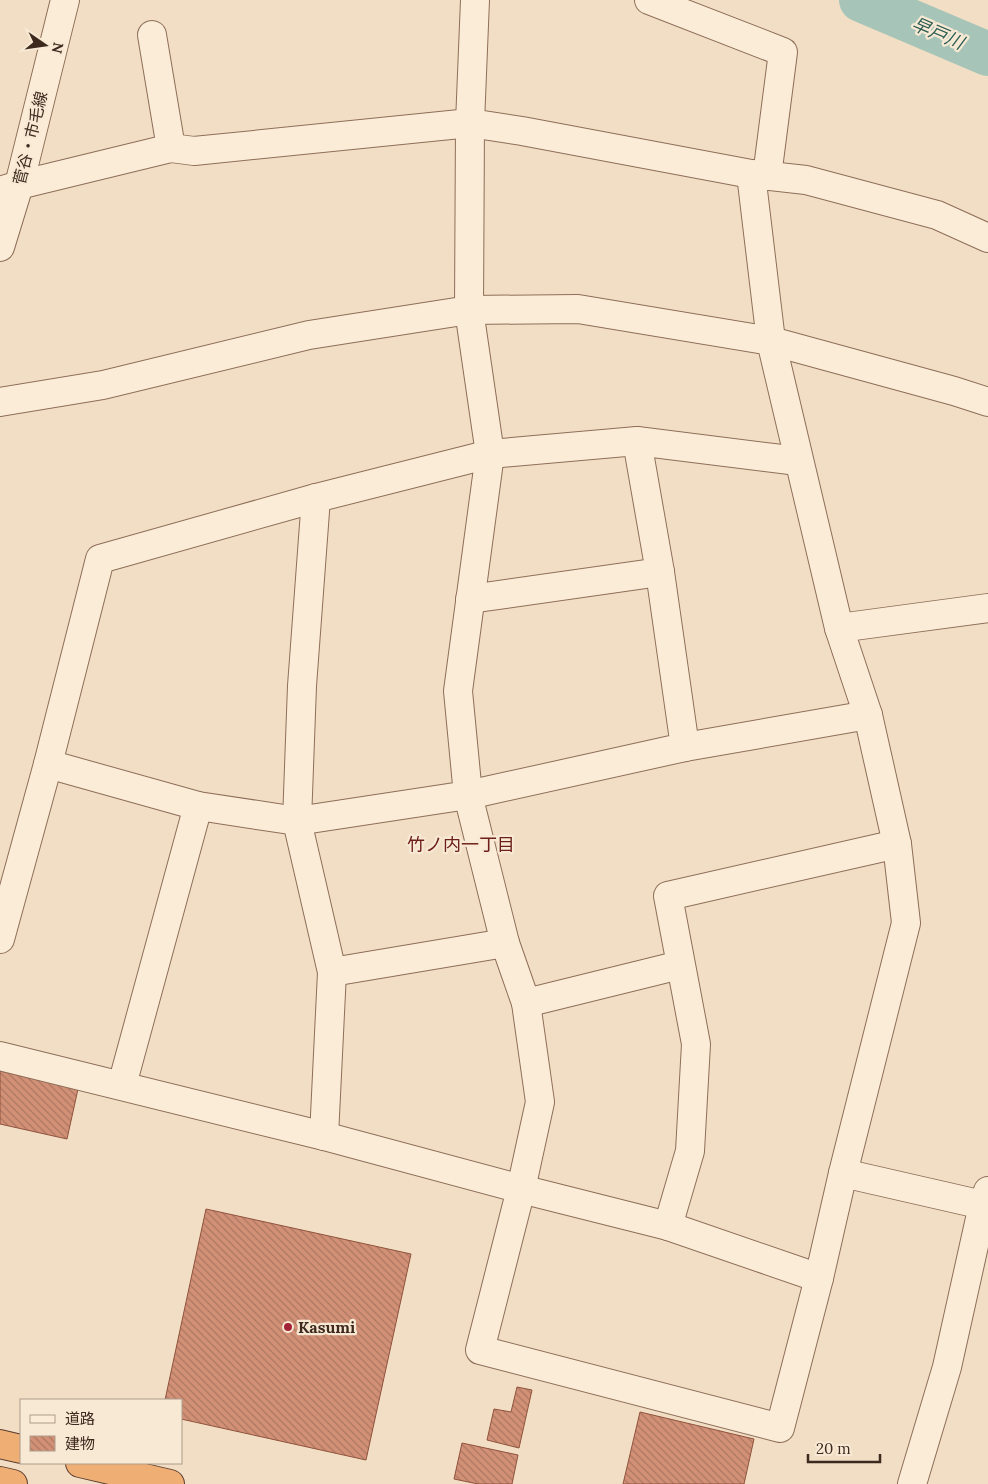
<svg xmlns="http://www.w3.org/2000/svg" width="988" height="1484" viewBox="0 0 988 1484" font-family="Lora,'Noto Sans JP',serif">
  <defs>
    <pattern id="building-back-hatch" width="6" height="6" patternUnits="userSpaceOnUse" patternTransform="scale(1.25)"><rect width="6" height="6" fill="#d29177"/><path d="M-1 5l2 2M0 0l6 6M5-1l2 2" fill="none" stroke="#ac7661"/></pattern>
  </defs>
  <rect width="100%" height="100%" fill="#f1dec4"/>
  <g fill="none" stroke-linecap="round" stroke-linejoin="round">
    <polyline stroke="#a6c4b7" stroke-width="44" points="861,0 988,54"/>
  </g>
  <g fill="url(#building-back-hatch)" stroke="#8f523c">
    <polygon points="0,1071 78,1089 67,1139 0,1124"/>
    <polygon points="206,1209 411,1254 366,1460 181,1419 181,1400 165,1400"/>
    <polygon points="517,1387 532,1390 519,1448 487,1440 494,1409 511,1412"/>
    <polygon points="640,1412 754,1439 744,1484 623,1484"/>
    <polygon points="462,1443 518,1455 512,1484 478,1484 454,1479"/>
  </g>
  <g fill="none" stroke-linecap="round" stroke-linejoin="round">
    <g stroke="#8e6e59" stroke-width="30">
      <g id="minor">
        <polyline points="475,0 470,123 469,310 490,454 458,691 468,795 505,943 526,1003 540,1102 521,1189 480,1350 780,1428 819,1278 843,1173 906,923 897,844 868,715 839,628 771,341 751,174"/>
        <polyline points="649,0 783,52 767,176"/>
        <polyline points="152,35 171,148"/>
        <polyline points="0,191 19,185 171,148 194,151 470,123 522,131 751,174 806,180 937,215 988,238"/>
        <polyline points="316,498 302,686 297,821 332,972 324,1136"/>
        <polyline points="470,599 660,572"/>
        <polyline points="839,628 988,608"/>
        <polyline points="685,747 868,715"/>
        <polyline points="48,764 198,806 297,821 468,795 685,747 660,572 637,441"/>
        <polyline points="0,939 48,764 100,559 316,498 490,454 637,441 798,461"/>
        <polyline points="332,972 505,943"/>
        <polyline points="526,1003 680,965"/>
        <polyline points="0,1056 324,1136 521,1189 668,1226 819,1278"/>
        <polyline points="122,1085 198,806"/>
        <polyline points="843,1173 983,1205"/>
        <polyline points="668,1226 690,1151 696,1044 668,896 897,844"/>
      </g>
    </g>
    <g stroke="#8e6e59" stroke-width="30">
      <g id="tertiary">
        <polyline points="0,247 19,185 65,0"/>
        <polyline points="0,402 103,385 309,335 469,310 578,309 771,341 954,391 988,402"/>
        <polyline points="912,1484 947,1367 983,1205 988,1191"/>
      </g>
    </g>
    <g stroke="#5b3c2d" stroke-width="30">
      <g id="trunk">
        <polyline points="0,1444 21,1449"/>
        <polyline points="80,1463 170,1484"/>
        <polyline points="0,1481 13,1484"/>
      </g>
    </g>
    <use href="#minor" stroke="#fbecd8" stroke-width="28"/>
    <use href="#tertiary" stroke="#fbecd8" stroke-width="28"/>
    <use href="#trunk" stroke="#eeae74" stroke-width="28"/>
  </g>
  <circle fill="#a22436" stroke="#f8e9d4" stroke-width="2" cx="288" cy="1327" r="5"/>
  <g text-anchor="middle" dominant-baseline="central" stroke-width="4.5" stroke-linejoin="round" paint-order="stroke">
    <g font-size="16" fill="#3d291e" stroke="#f8e9d4">
      <text transform="translate(30 138) rotate(-76)">菅谷・市毛線</text>
    </g>
    <g font-size="16" font-weight="bold" fill="#3d291e" stroke="#f8e9d4" text-anchor="start">
      <text x="298" y="1327">Kasumi</text>
    </g>
    <g font-size="18" font-style="italic" fill="#2c5e54" stroke="#f8e9d4">
      <text transform="translate(938 33) rotate(23)">早戸川</text>
    </g>
    <g font-size="18" fill="#6d201a" stroke="#f8e9d4">
      <text x="461" y="844">竹ノ内一丁目</text>
    </g>
  </g>
  <rect x="20" y="1399" width="162" height="65" fill="#f8e9d4" stroke="#ad9c8b"/>
  <rect x="30" y="1415" width="25" height="8" fill="#fbecd8" stroke="#ad9c8b"/>
  <text x="65" y="1424" font-size="15" fill="#3d291e">道路</text>
  <rect x="30" y="1436" width="25" height="15" fill="url(#building-back-hatch)" stroke="#ad9c8b"/>
  <text x="65" y="1449" font-size="15" fill="#3d291e">建物</text>
  <g transform="translate(45 45) rotate(103)" stroke="#f8e9d4" stroke-width="4" paint-order="stroke">
  <path d="M0-4L9 19L0 12L-9 19Z" fill="#3d291e"/>
  <text y="-8" font-size="14" font-weight="bold" text-anchor="middle" fill="#3d291e">N</text>
  </g>
  <path d="M808 1454v8h72v-8" fill="none" stroke="#3d291e" stroke-width="2.5"/>
  <text x="816" y="1454" font-size="15" fill="#3d291e" stroke="#f8e9d4" stroke-width="4" paint-order="stroke">20 m</text>
</svg>
